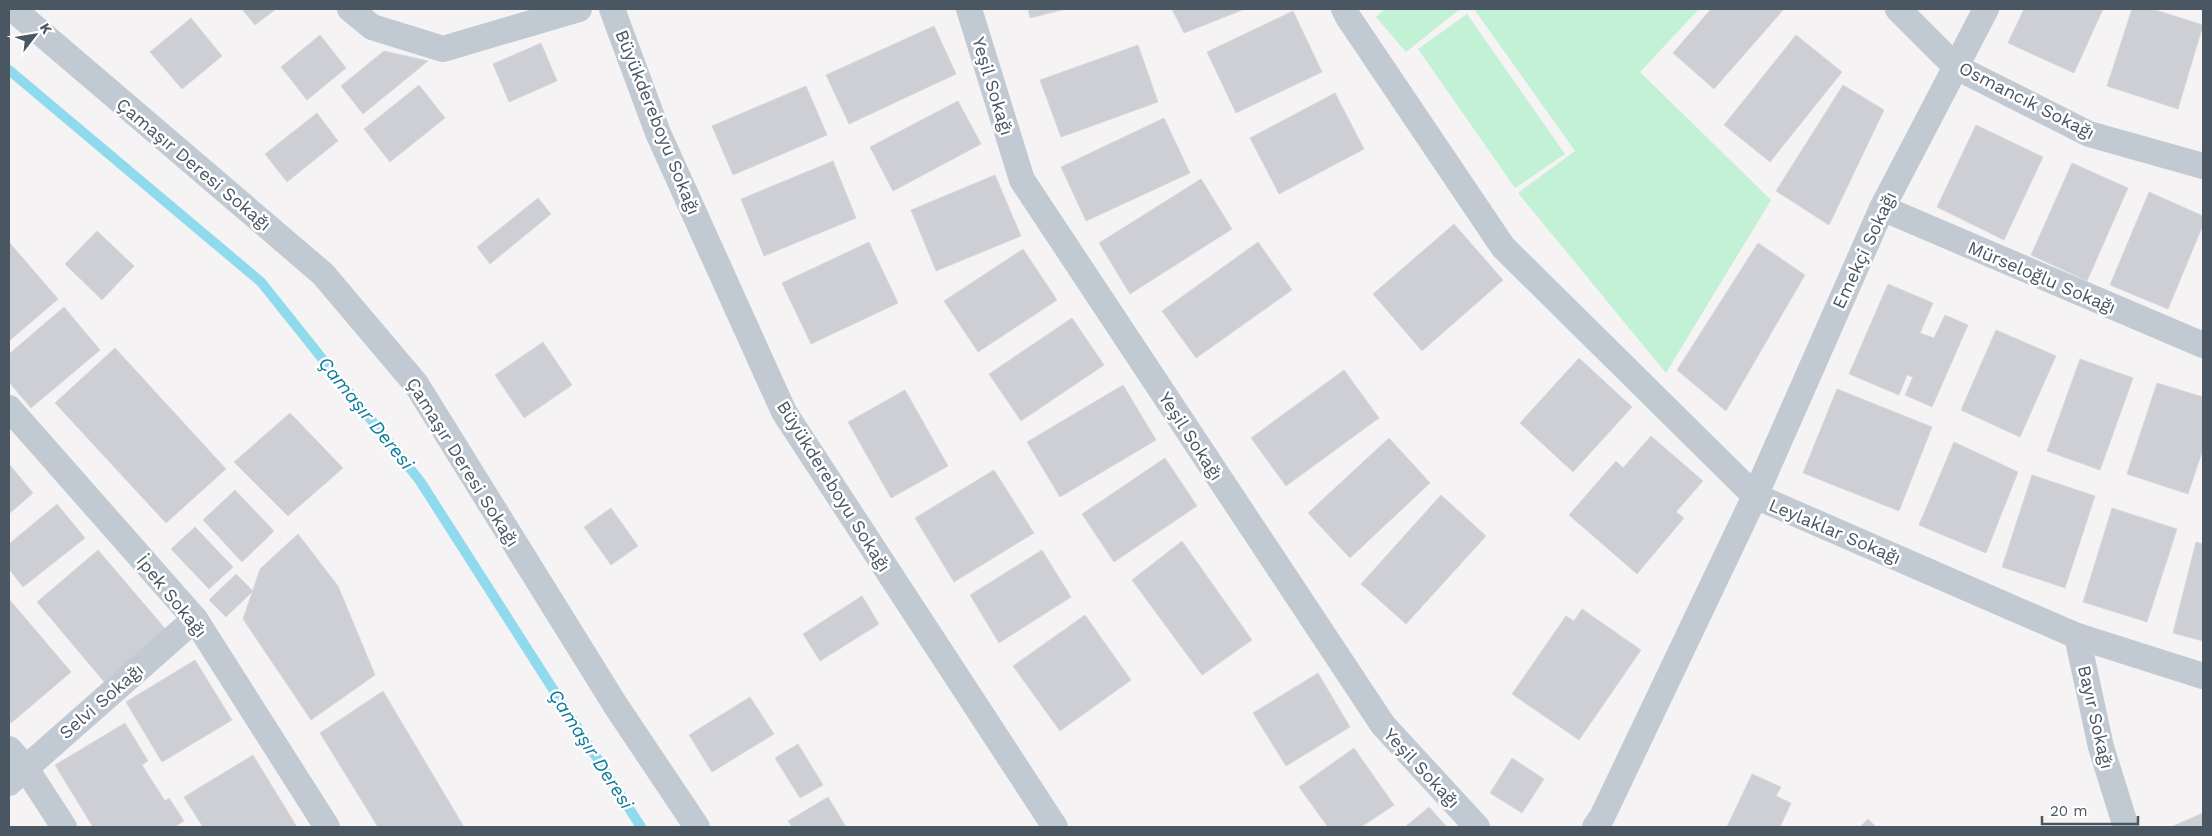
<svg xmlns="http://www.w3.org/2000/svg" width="2212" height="836" viewBox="0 0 2212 836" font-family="'Work Sans',sans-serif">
  <rect width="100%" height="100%" fill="#f5f3f3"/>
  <g fill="#c3f1d5">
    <polygon points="1385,9 1460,9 1406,52 1376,17"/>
    <polygon points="1474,9 1699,9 1640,72 1771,200 1666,373 1518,193 1575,151"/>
    <polygon points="1467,14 1565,154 1515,188 1418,49"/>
  </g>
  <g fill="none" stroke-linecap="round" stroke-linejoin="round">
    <polyline stroke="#90daee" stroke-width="10" points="9,70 261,282 420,481 641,827"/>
  </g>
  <g fill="#cdcfd5" stroke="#d7d9de">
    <polygon points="242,9 276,9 255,25"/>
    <polygon points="1028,9 1065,9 1030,18"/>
    <polygon points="1172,9 1245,9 1184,33"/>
    <polygon points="1711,9 1784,9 1714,89 1673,53"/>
    <polygon points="2024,9 2103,9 2074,73 2008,43"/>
    <polygon points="2132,9 2152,9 2203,25 2178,109 2107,86"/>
    <polygon points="1293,11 1322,72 1236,113 1207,52"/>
    <polygon points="191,18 222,56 182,89 150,52"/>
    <polygon points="934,26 956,74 849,124 826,75"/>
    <polygon points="320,35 346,68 307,100 281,67"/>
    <polygon points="1796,35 1842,72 1770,162 1724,125"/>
    <polygon points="541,43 557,81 509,102 493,64"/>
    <polygon points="1138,45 1158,102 1061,137 1040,80"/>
    <polygon points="384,51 428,61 363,114 341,86"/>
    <polygon points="419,85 445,118 390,162 364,129"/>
    <polygon points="1843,85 1884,110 1829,225 1776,191"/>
    <polygon points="806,86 827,135 733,175 712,126"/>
    <polygon points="1335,93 1364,149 1279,194 1250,138"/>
    <polygon points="958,101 981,144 893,191 870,147"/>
    <polygon points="317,113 338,141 287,182 265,154"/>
    <polygon points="1164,118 1190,173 1086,221 1061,167"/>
    <polygon points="1976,125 2043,157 2004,240 1937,207"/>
    <polygon points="833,161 856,218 764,256 741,199"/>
    <polygon points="2072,163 2128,188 2087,281 2031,255"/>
    <polygon points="995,175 1021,236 936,271 911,210"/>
    <polygon points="1201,179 1232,229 1130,294 1099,243"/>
    <polygon points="2149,192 2203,216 2203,225 2168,309 2110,285"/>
    <polygon points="538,198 551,214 490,264 477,247"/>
    <polygon points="1454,224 1503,280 1422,351 1373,294"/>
    <polygon points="97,231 134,266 102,300 65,264"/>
    <polygon points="9,242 58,299 9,341"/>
    <polygon points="869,242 898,303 811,344 782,283"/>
    <polygon points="1258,242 1292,290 1196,358 1162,311"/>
    <polygon points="1758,243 1805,275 1726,411 1677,370"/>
    <polygon points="1023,249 1057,300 978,352 944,301"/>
    <polygon points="1888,284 1933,303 1920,333 1934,338 1945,315 1968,325 1932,407 1905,395 1913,377 1907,375 1899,395 1849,374"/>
    <polygon points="64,307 100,350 31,408 9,382 9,354"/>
    <polygon points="1072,318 1104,365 1021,421 989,374"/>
    <polygon points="1996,330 2056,356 2020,437 1961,410"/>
    <polygon points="543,342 572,385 524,418 495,375"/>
    <polygon points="115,348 226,469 166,523 55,403"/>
    <polygon points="1579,358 1632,407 1573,472 1520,423"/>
    <polygon points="2080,359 2133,378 2100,470 2047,451"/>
    <polygon points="1344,370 1379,418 1286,486 1251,438"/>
    <polygon points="2157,383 2203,397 2203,449 2188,494 2127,474"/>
    <polygon points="1123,385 1156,440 1060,497 1027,442"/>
    <polygon points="1837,389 1932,427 1899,511 1803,473"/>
    <polygon points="905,390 948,466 891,498 848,422"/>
    <polygon points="290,413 343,468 288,516 234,462"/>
    <polygon points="1651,436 1703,481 1676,512 1684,518 1637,574 1569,515 1616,461 1623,468"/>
    <polygon points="1389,438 1430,483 1350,558 1308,513"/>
    <polygon points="1954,442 2018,472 1986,553 1919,525"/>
    <polygon points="1165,458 1197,506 1114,562 1082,514"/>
    <polygon points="9,464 33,493 9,514"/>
    <polygon points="994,470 1034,533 954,582 915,518"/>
    <polygon points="2032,475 2095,496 2065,588 2002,567"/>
    <polygon points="235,490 274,531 242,562 203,520"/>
    <polygon points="1441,495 1486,536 1406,624 1361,584"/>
    <polygon points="57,504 85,538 23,587 9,569 9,544"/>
    <polygon points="611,508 638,546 611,565 584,527"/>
    <polygon points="2112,508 2177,529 2147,622 2083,602"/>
    <polygon points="195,527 233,567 209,589 171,549"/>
    <polygon points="298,534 338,586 375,675 311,720 243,619 260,569"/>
    <polygon points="1182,541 1252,640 1202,675 1132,580"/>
    <polygon points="2196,542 2203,544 2203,641 2173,633"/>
    <polygon points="98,550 168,632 106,684 37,602"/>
    <polygon points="1042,550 1071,597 999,643 970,595"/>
    <polygon points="236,574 253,591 226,617 209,600"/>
    <polygon points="862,596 879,624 820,661 803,634"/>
    <polygon points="9,599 71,672 11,723 9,720"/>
    <polygon points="1582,609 1641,650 1579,740 1512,694 1566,616 1574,621"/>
    <polygon points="1085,615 1131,680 1060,731 1013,666"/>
    <polygon points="195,660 232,720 162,762 126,702"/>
    <polygon points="1318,673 1350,727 1286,766 1253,713"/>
    <polygon points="383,691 464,827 378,827 320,733"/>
    <polygon points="750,697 774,734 712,772 689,735"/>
    <polygon points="125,723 148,761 142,765 165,801 169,798 184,821 174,827 93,827 55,765"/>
    <polygon points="798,744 823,785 800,798 775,758"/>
    <polygon points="1354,748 1394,805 1361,827 1328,827 1299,787"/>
    <polygon points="253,755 297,827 203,827 184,797"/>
    <polygon points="1512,758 1544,779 1522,813 1490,793"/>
    <polygon points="1752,774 1781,787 1776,796 1791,803 1780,827 1727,827"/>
    <polygon points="828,797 846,827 792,827 788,821"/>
    <polygon points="1429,807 1447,827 1405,827"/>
    <polygon points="2203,813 2203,827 2171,827"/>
    <polygon points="1868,819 1876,827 1860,827"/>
  </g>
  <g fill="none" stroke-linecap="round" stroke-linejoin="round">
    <g stroke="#c1cad2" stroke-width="26">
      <polyline points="13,9 323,274 416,384 616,706 697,827"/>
      <polyline points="350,9 372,27 443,49 579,9"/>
      <polyline points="612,9 658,133 784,412 1055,827"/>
      <polyline points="969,9 1022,180 1383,725 1477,827"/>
      <polyline points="1344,9 1348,17 1503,247 1755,496 1882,208 1986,9"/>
      <polyline points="1898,9 1956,67 2089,134 2203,166"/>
      <polyline points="1882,208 2203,345"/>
      <polyline points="9,408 195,619 327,827"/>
      <polyline points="2077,636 2101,747 2126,827"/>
      <polyline points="9,749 25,767 64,827"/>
      <polyline points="9,783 195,619"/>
      <polyline points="1595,827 1602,817 1755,496 2077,636 2203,676"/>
    </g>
  </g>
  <g text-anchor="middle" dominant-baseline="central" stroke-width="5" stroke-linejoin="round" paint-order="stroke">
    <g font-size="18" fill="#4a5661" stroke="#fff">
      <text transform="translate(993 86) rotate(73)">Yeşil Sokağı</text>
      <text transform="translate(2027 100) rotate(27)">Osmancık Sokağı</text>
      <text transform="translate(658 122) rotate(68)">Büyükdereboyu Sokağı</text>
      <text transform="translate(194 164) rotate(40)">Çamaşır Deresi Sokağı</text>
      <text transform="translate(1864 250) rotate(-65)">Emekçi Sokağı</text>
      <text transform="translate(2042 277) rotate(23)">Mürseloğlu Sokağı</text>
      <text transform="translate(1191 436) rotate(57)">Yeşil Sokağı</text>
      <text transform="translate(463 462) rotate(58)">Çamaşır Deresi Sokağı</text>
      <text transform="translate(834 486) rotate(58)">Büyükdereboyu Sokağı</text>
      <text transform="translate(1835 531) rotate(23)">Leylaklar Sokağı</text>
      <text transform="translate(172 596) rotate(51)">İpek Sokağı</text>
      <text transform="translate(101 701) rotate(-41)">Selvi Sokağı</text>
      <text transform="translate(2096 717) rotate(77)">Bayır Sokağı</text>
      <text transform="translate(1422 768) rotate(47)">Yeşil Sokağı</text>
    </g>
    <g font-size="19" font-style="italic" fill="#0c7c9b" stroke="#fff">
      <text transform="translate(366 413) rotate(51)">Çamaşır Deresi</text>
      <text transform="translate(591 749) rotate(57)">Çamaşır Deresi</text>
    </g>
  </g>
  <rect width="2212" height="836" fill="none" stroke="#4a5661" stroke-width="20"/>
  <g transform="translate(35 35) rotate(59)" stroke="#ffffff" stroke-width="4" paint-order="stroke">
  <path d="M0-4L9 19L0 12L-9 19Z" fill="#4a5661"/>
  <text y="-8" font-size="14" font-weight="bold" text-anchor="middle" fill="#4a5661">K</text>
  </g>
  <path d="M2042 816v8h96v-8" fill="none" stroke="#4a5661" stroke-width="2.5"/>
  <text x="2050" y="816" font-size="15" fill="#4a5661" stroke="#ffffff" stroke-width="4" paint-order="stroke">20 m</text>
</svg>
